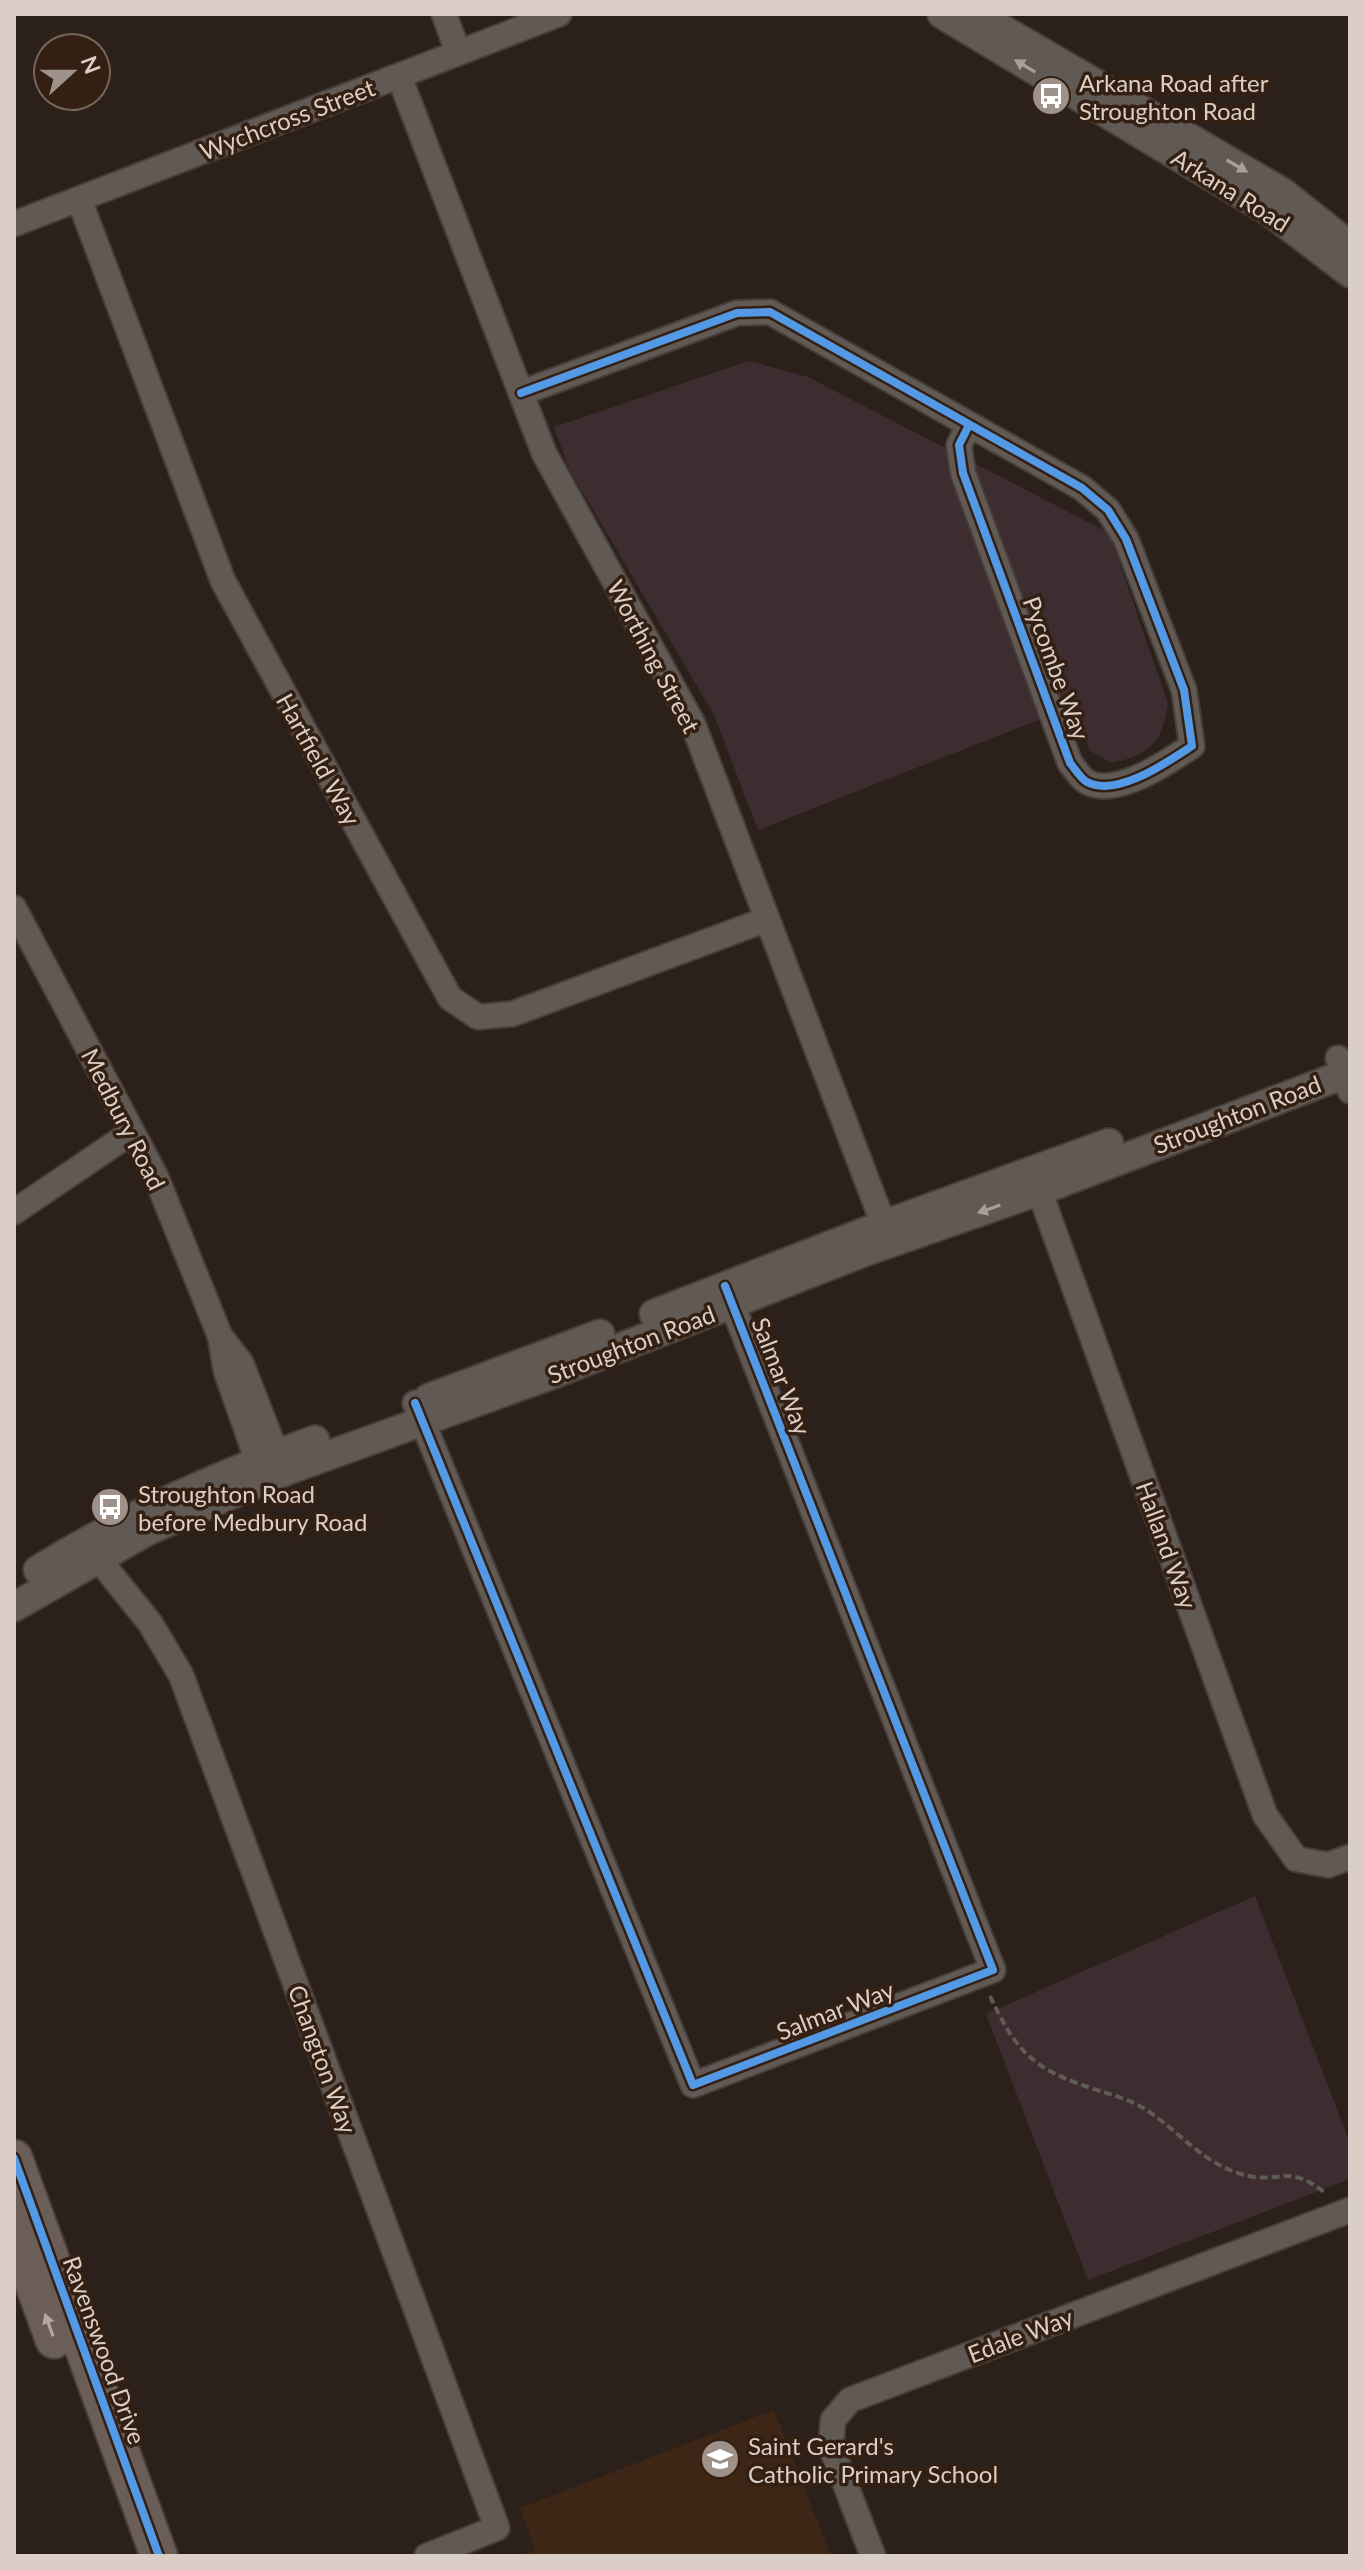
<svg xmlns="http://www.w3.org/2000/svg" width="1364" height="2570" viewBox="0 0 1364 2570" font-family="Lato,sans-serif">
  <rect width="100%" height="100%" fill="#2b211a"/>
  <polygon fill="#3d2616" points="774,2410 831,2556 521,2556 535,2550 520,2508"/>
  <g fill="#3d2d31">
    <path d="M749,361L808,377L1109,533L1168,703C1162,743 1151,754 1112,763L1090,751L1074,706L758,830L714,715L569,469L554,427Z"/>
    <polygon points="1255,1896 1350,2143 1350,2179 1088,2280 986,2014"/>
  </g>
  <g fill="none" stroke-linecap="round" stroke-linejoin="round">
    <g stroke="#473e39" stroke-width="28">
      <g id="minor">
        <polyline points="444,14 458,52"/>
        <polyline points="399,76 544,453 693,724 890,1241"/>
        <polyline points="79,199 223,581 450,998 478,1017 512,1014 765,920"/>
        <polyline points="14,224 559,14"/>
        <path d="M521,393L737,313L770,312L1082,488L1108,510L1126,539L1184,690L1192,746C1169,761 1117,798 1087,782C1081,779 1075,769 1070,763L963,473L959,445L969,425"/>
        <polyline points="14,908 156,1177 220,1336 226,1371 264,1479"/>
        <polyline points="1338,1058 1350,1091"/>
        <polyline points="1034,1176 1265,1815 1296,1859 1328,1865 1350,1857"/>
        <polyline points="14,1212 132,1132"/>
        <polyline points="224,1341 241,1363 283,1470"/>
        <polyline points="415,1403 693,2085 993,1970 725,1286"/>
        <polyline points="88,1546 150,1623 181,1675 497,2528 427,2556"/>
        <polyline points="873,2556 831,2447 833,2420 850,2400 1350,2210"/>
      </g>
    </g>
    <g stroke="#473e39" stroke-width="32">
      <g id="tertiary">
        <polyline points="942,14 1269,211 1350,273"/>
        <polyline points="976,14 1282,192 1350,246"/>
        <polyline points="654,1314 883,1225 1109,1143"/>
        <polyline points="429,1398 600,1334"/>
        <path d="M38,1570C125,1516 219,1475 315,1440"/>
        <polyline points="14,1607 147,1531 288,1470 548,1376 864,1252 1039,1191 1350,1072"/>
      </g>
    </g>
    <g stroke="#473e39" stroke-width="40">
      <g id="primary">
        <polyline points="14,2158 159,2556"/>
        <polyline points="14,2231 54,2340"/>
      </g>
    </g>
    <path stroke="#615b56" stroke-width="4" stroke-dasharray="8 4" stroke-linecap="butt" d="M990,1996C1015,2049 1031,2068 1088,2087C1108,2094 1127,2098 1145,2109C1179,2131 1201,2162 1241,2174C1279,2186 1287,2161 1326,2194"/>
    <use href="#minor" stroke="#615954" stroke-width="24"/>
    <use href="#tertiary" stroke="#615954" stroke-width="28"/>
    <use href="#primary" stroke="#6b5d57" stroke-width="36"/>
    <g stroke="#332012" stroke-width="13">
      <g id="cycleway">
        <path d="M521,393L737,313L770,312L1082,488L1108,510L1126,539L1184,690L1192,746C1169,761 1117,798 1087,782C1081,779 1075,769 1070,763L963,473L959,445L969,425"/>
        <polyline points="415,1403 693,2085 993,1970 725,1286"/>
        <polyline points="14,2158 159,2556"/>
      </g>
    </g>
    <use href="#cycleway" stroke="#5399e6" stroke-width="8"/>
  </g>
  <defs><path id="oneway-solid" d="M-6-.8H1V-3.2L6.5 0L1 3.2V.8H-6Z" transform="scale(2)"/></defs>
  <g fill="#aa9f98">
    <use href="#oneway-solid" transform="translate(1025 66) rotate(-149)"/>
    <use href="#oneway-solid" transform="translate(1237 166) rotate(30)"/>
    <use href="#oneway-solid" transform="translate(989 1209) rotate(161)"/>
  </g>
  <use fill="#b4a69f" href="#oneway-solid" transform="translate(49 2325) rotate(-110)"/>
  <defs>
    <g id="bus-disc" transform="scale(2)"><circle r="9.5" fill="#9d918a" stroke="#332012"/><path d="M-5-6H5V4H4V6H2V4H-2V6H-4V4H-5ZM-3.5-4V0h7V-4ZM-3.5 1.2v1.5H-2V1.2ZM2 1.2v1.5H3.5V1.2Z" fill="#fff"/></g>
    <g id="school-disc" transform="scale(2)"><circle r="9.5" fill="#9d918a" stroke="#332012"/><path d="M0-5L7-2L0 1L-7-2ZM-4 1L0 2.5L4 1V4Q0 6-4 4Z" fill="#fff"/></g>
  </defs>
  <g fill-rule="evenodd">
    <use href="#bus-disc" x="1051" y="96"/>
    <use href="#bus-disc" x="110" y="1507"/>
    <use href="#school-disc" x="720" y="2459"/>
  </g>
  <g text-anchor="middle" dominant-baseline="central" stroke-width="7" stroke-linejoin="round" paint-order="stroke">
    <g font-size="24" fill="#dbcec6" stroke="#332012" text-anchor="start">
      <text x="1079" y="82">Arkana Road after<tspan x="1079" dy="28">Stroughton Road</tspan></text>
      <text x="138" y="1493">Stroughton Road<tspan x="138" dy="28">before Medbury Road</tspan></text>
      <text x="748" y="2445">Saint Gerard's<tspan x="748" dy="28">Catholic Primary School</tspan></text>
    </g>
    <g font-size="24" fill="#dbcec6" stroke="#332012">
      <text transform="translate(287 119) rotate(-21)">Wychcross Street</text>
      <text transform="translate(1231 190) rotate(32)">Arkana Road</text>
      <text transform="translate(654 656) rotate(62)">Worthing Street</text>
      <text transform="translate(1057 668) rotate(70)">Pycombe Way</text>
      <text transform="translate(319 759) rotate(61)">Hartfield Way</text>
      <text transform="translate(1237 1114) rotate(-21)">Stroughton Road</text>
      <text transform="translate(124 1119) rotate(63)">Medbury Road</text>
      <text transform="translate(631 1344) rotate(-21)">Stroughton Road</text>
      <text transform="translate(782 1376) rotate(69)">Salmar Way</text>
      <text transform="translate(1167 1545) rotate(70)">Halland Way</text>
      <text transform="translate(835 2010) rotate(-21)">Salmar Way</text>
      <text transform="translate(323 2059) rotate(70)">Changton Way</text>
      <text transform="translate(1020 2335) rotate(-21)">Edale Way</text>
      <text transform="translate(105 2350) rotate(70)">Ravenswood Drive</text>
    </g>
  </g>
  <rect width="1364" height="2570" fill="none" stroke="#dbcec6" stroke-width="32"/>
  <g transform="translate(72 72) rotate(69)"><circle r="38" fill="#332012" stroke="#76665a" stroke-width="2"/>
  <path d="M0-6L14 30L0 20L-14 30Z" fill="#9d918a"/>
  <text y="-12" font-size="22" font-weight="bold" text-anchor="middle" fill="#dbcec6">N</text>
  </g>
</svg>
